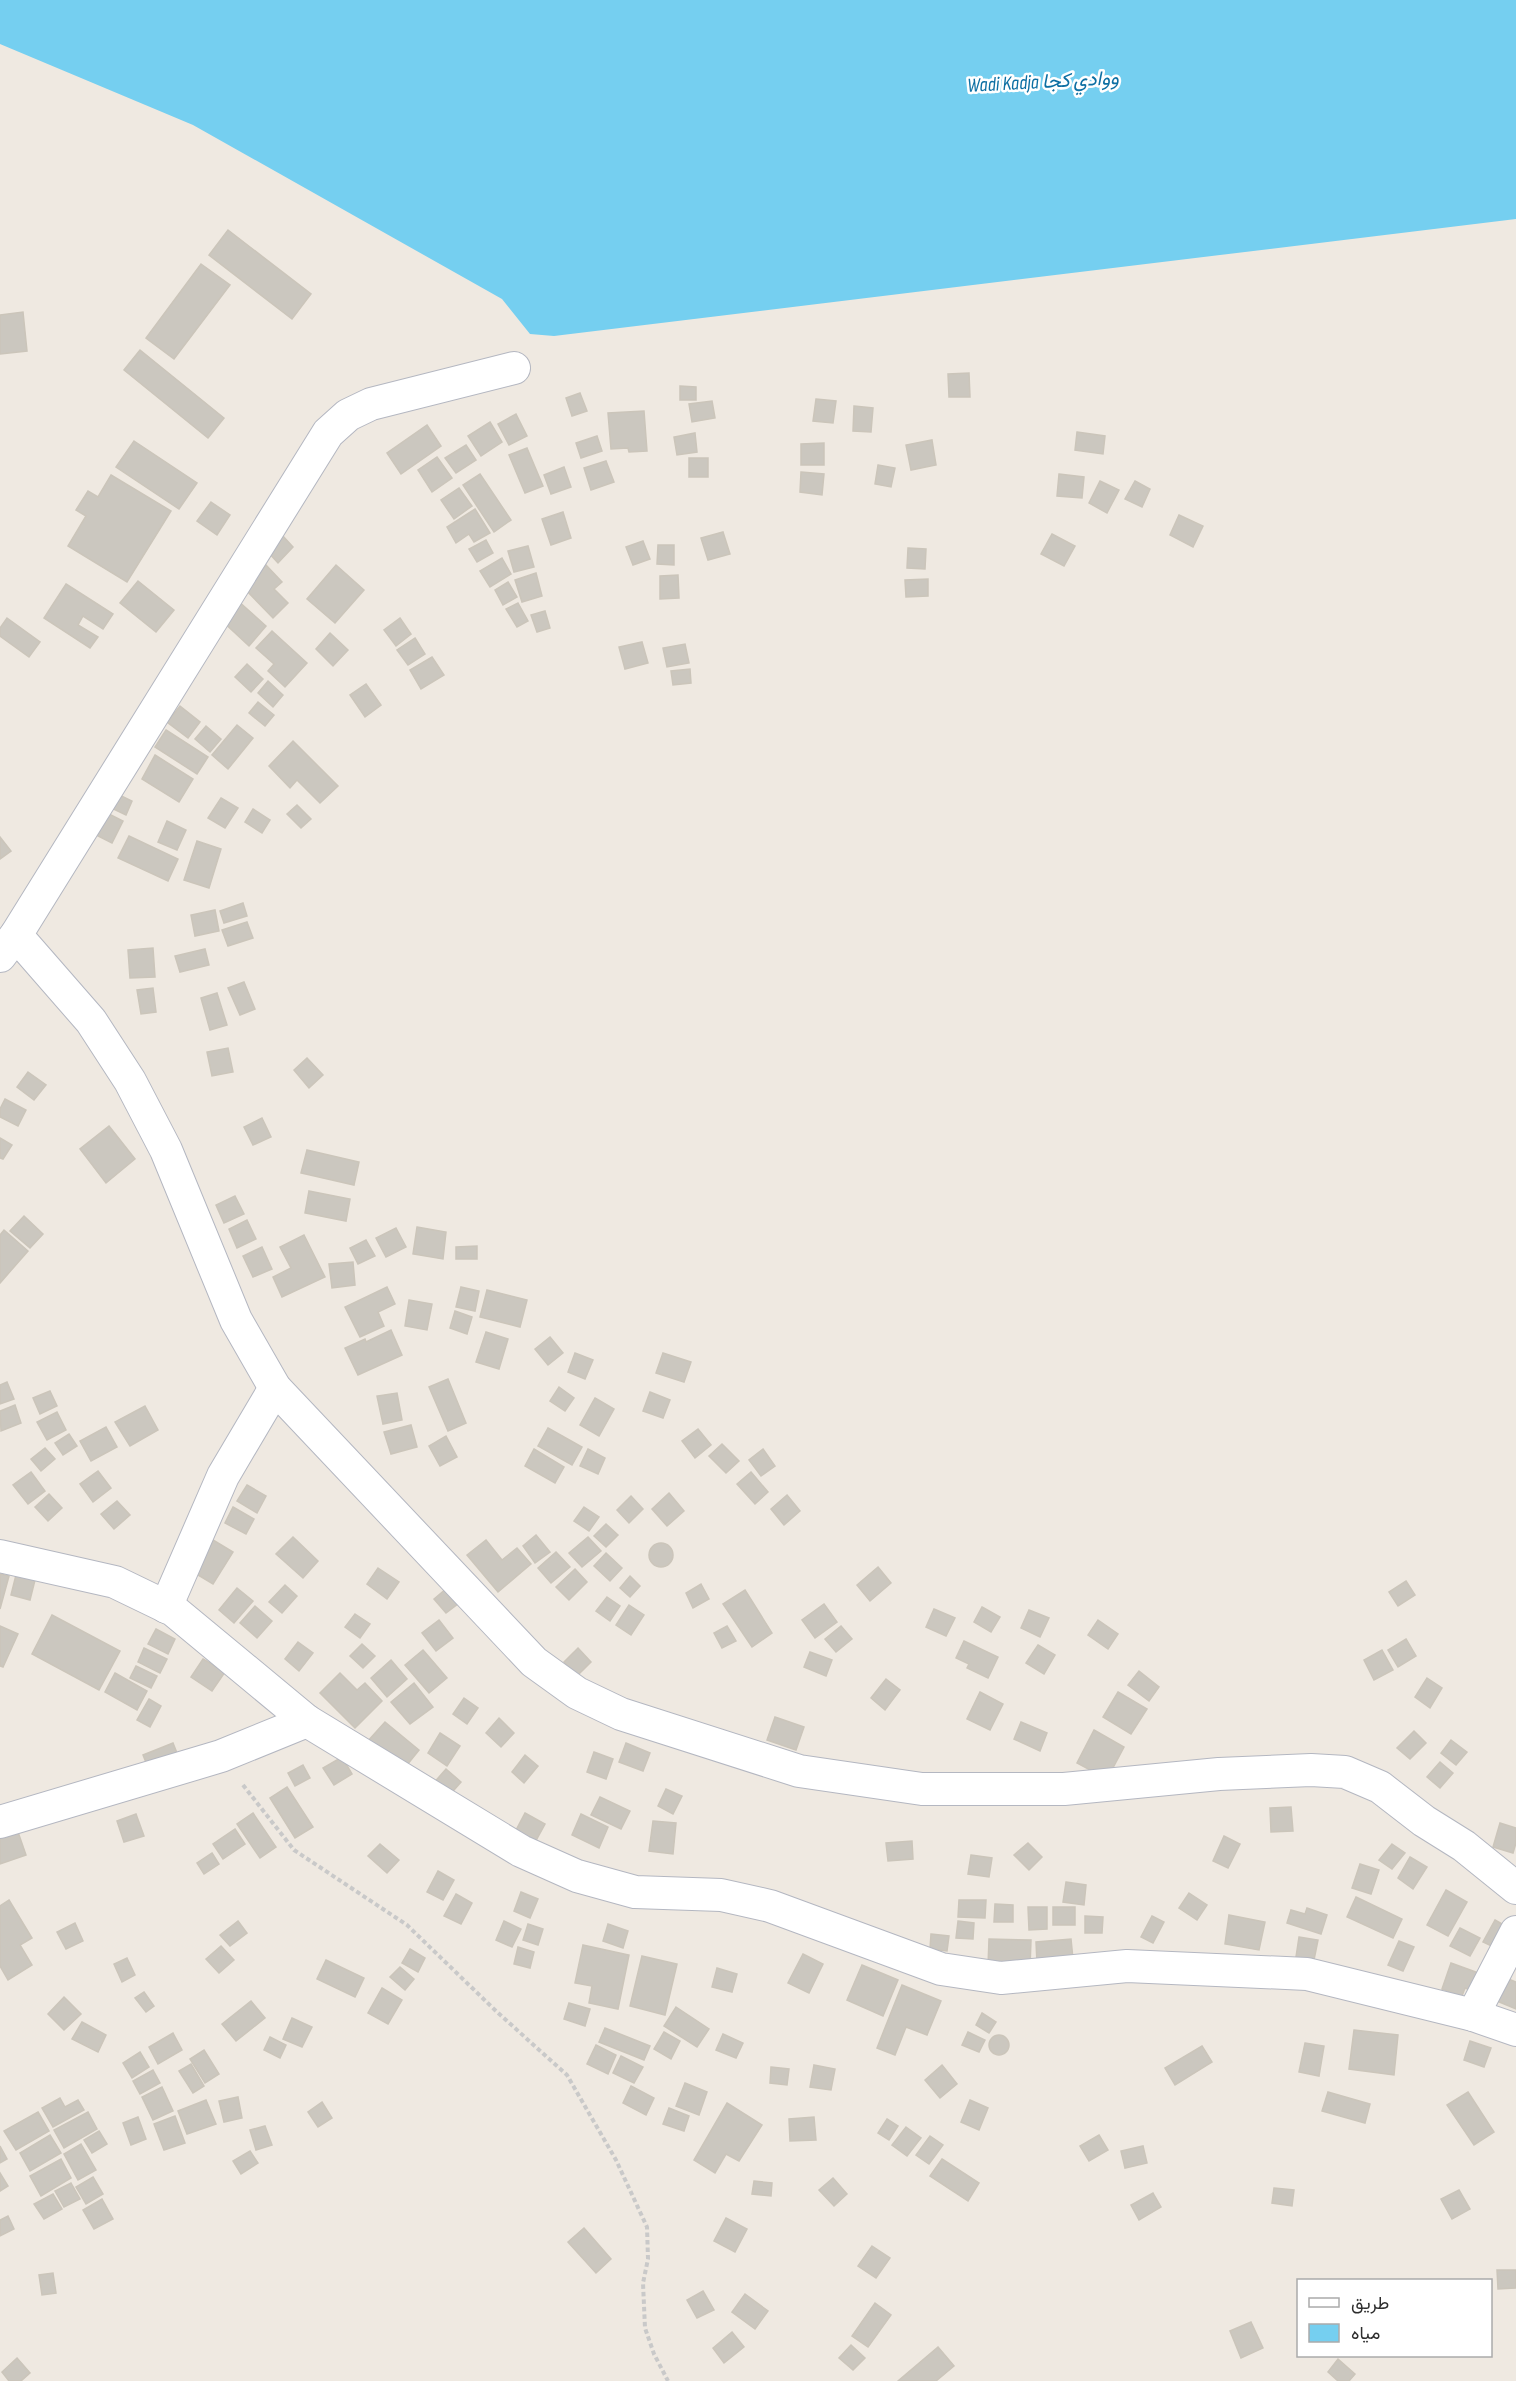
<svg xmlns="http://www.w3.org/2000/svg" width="1516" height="2381" viewBox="0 0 1516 2381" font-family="'Sofia Sans Condensed',Vazirmatn,sans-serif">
  <rect width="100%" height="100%" fill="#efe9e1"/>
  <polygon fill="#75cff0" points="0,0 1516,0 1516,219 554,336 530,334 502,299 193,125 0,44"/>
  <g fill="#cbc7bf" stroke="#cbc5ba" stroke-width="1.5">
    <polygon points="228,230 311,294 292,319 209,255"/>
    <polygon points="201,264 230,285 174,359 146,338"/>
    <polygon points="23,312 27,351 0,354 0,315"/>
    <polygon points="140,350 224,418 208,438 124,370"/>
    <polygon points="969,373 970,397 949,397 948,374"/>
    <polygon points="680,386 696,387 696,400 680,400"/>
    <polygon points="580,393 587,411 572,416 566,398"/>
    <polygon points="816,399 836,401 833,423 813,421"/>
    <polygon points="712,401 715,418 692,422 689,404"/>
    <polygon points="854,406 873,408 871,432 853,431"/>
    <polygon points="644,411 647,451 629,452 628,448 611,449 608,413"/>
    <polygon points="516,414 527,436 509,445 498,424"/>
    <polygon points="490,422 502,442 481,456 468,436"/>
    <polygon points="427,425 441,446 401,474 387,453"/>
    <polygon points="1077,432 1105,436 1103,454 1075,450"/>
    <polygon points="695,433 697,452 677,455 674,437"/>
    <polygon points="597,436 602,451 581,458 576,443"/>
    <polygon points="932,440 936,465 911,470 906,445"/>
    <polygon points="134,441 197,483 179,509 116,467"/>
    <polygon points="824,443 824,465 801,465 801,444"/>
    <polygon points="466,445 476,460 456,473 445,458"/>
    <polygon points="527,448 543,486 525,493 509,455"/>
    <polygon points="437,457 452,478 432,492 418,470"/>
    <rect x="689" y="458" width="19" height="19"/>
    <polygon points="606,461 614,482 591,490 584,468"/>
    <polygon points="878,465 895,468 891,487 875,484"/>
    <polygon points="564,467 571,487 551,494 544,475"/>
    <polygon points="801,472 824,474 822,495 800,492"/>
    <polygon points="480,474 511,520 494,532 463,485"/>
    <polygon points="1059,474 1084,477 1082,498 1057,496"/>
    <polygon points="111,475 171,511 127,582 68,546 86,516 76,510 88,491 98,497"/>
    <polygon points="1100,481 1119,490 1107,513 1089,503"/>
    <polygon points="1135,481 1150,489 1142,507 1125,499"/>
    <polygon points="459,488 472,506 454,519 441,500"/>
    <polygon points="211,502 230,515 217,535 197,521"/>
    <polygon points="475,509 490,533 474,542 469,534 456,543 447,527"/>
    <polygon points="563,512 571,538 551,545 542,519"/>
    <polygon points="1179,515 1203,526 1193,547 1170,535"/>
    <polygon points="723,532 730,554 708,560 701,538"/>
    <polygon points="1052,534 1075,546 1064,566 1041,554"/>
    <polygon points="282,535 293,547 278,563 267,551"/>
    <polygon points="486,540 493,553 477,562 469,549"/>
    <polygon points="643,541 650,559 633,565 626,547"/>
    <polygon points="658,545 674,545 674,565 657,564"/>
    <polygon points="528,546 534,567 514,572 508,551"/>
    <polygon points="908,548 926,549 925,569 907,568"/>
    <polygon points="502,558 511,574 490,587 480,571"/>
    <polygon points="266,565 282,582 274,589 288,603 273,618 243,587"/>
    <polygon points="336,565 364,590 335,623 307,599"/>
    <polygon points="536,573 542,596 522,602 515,580"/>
    <polygon points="678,575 679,598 660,599 660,576"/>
    <polygon points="928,579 928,596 906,597 905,580"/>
    <polygon points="138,581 174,610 156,632 120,603"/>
    <polygon points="508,582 517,597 503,605 495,590"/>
    <polygon points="66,584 113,614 103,629 83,616 78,625 98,637 90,648 44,618"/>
    <polygon points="237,600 266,626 249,646 220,619"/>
    <polygon points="518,603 528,621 517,627 506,609"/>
    <polygon points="545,611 550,628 537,632 531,615"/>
    <polygon points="7,618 40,642 29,657 0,636 0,628"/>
    <polygon points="400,618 411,634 396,646 384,630"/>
    <polygon points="272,631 307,663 285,687 268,671 274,664 256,648"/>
    <polygon points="330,633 348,650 333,666 316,649"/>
    <polygon points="415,638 425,654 408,665 397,650"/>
    <polygon points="642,642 648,663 625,669 619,647"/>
    <polygon points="685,644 689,663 667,667 663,648"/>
    <polygon points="432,657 444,675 421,689 410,670"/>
    <polygon points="247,664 263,679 251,692 235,677"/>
    <polygon points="690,669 691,683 673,685 671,671"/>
    <polygon points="268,681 283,695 273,707 258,693"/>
    <polygon points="366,684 381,705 365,717 350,695"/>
    <polygon points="258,702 274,715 265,726 249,713"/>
    <polygon points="180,706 200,722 188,738 167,722"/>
    <polygon points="237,725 253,738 228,769 212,755"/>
    <polygon points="206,726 221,739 210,752 195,739"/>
    <polygon points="166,730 208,757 197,774 155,747"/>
    <polygon points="293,741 338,786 320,803 297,780 290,788 269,766"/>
    <polygon points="155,755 193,779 179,802 142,779"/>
    <polygon points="113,792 132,801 126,815 107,806"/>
    <polygon points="221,798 238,808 225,828 208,818"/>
    <polygon points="297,805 311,819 301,828 287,814"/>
    <polygon points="253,809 270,820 262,833 245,822"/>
    <polygon points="105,812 123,821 112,843 94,834"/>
    <polygon points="167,821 186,830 177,850 158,842"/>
    <polygon points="129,836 178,859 168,881 118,858"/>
    <polygon points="0,837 11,851 0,859"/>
    <polygon points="197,841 221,849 209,888 184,880"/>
    <polygon points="243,903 247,916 224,923 220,911"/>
    <polygon points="215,910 219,931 195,936 191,915"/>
    <polygon points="247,922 253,938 228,946 222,930"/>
    <polygon points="153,948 155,977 130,978 128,950"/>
    <polygon points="205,949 209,965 180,972 175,956"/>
    <polygon points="244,982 255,1009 240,1015 228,988"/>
    <polygon points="153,988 156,1012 141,1014 137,990"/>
    <polygon points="217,993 227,1025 210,1030 201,998"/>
    <polygon points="228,1048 233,1072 212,1076 207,1052"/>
    <polygon points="307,1058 323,1075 309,1088 294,1070"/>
    <polygon points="28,1072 46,1085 34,1100 17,1087"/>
    <polygon points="5,1099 26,1110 18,1126 0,1117 0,1109"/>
    <polygon points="262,1118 271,1137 253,1145 244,1127"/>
    <polygon points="109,1126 135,1159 106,1183 80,1149"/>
    <polygon points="0,1138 12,1145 3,1159 0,1158"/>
    <polygon points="307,1150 359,1162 354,1185 301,1173"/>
    <polygon points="309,1191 350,1199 346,1221 305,1213"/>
    <polygon points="235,1196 244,1214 224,1223 216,1205"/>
    <polygon points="24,1216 43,1234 30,1248 10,1231"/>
    <polygon points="247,1220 256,1239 237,1248 229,1229"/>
    <polygon points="417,1227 446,1232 443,1259 413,1254"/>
    <polygon points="396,1228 406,1247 386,1257 376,1238"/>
    <polygon points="4,1230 28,1251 0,1283 0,1235"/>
    <polygon points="304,1235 325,1277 282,1297 273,1277 291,1268 280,1247"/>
    <polygon points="366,1240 375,1256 358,1264 350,1248"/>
    <polygon points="477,1246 477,1259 456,1259 456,1247"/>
    <polygon points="262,1247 272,1269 253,1277 243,1256"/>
    <polygon points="353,1262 355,1285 332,1288 329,1264"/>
    <polygon points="387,1287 395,1304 378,1312 384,1326 360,1337 345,1307"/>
    <polygon points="461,1287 479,1291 475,1311 456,1307"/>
    <polygon points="487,1290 527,1300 520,1327 480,1317"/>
    <polygon points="409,1300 432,1304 427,1330 405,1326"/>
    <polygon points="455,1311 472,1317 467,1334 450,1328"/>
    <polygon points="391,1330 402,1355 358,1375 345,1348 365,1339 366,1342"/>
    <polygon points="486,1332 508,1339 499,1369 476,1362"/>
    <polygon points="550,1337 563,1353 548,1365 535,1349"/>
    <polygon points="575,1353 593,1360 585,1379 568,1372"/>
    <polygon points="663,1353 691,1362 684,1382 656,1373"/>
    <polygon points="448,1379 466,1423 448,1431 429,1387"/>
    <polygon points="7,1382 14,1399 0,1404 0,1385"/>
    <polygon points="559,1387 574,1398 565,1411 550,1401"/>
    <polygon points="50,1391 57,1406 40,1414 33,1398"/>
    <polygon points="650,1392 670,1400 663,1418 643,1411"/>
    <polygon points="397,1393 402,1420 383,1424 377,1396"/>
    <polygon points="595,1398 614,1409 599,1436 580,1425"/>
    <polygon points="15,1405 21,1423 1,1431 0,1411"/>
    <polygon points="145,1406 158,1430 130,1446 115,1422"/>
    <polygon points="57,1412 66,1430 47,1440 37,1422"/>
    <polygon points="411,1425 417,1447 391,1454 384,1432"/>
    <polygon points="106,1427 117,1447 91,1461 80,1441"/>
    <polygon points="548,1428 582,1447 572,1465 538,1446"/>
    <polygon points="698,1429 711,1445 695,1458 682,1441"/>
    <polygon points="69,1434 77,1446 63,1455 55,1443"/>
    <polygon points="446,1436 457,1457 440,1466 429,1446"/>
    <polygon points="722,1444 739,1461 726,1473 709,1456"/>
    <polygon points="45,1448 55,1459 41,1471 31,1459"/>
    <polygon points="534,1449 564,1467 555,1483 525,1466"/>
    <polygon points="588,1449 605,1458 598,1474 580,1466"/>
    <polygon points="763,1449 775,1466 761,1476 749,1460"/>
    <polygon points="98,1471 111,1488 93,1502 80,1484"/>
    <polygon points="31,1472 45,1491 28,1504 13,1485"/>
    <polygon points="751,1472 768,1492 755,1504 737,1484"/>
    <polygon points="247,1485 266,1496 257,1513 237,1501"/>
    <polygon points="669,1493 684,1511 667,1526 652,1509"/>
    <polygon points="49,1494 62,1508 48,1521 35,1507"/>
    <polygon points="787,1495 800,1511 784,1525 771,1509"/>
    <polygon points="631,1496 643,1509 629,1523 617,1510"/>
    <polygon points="117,1501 130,1515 114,1529 101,1514"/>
    <polygon points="233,1507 254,1519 246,1534 225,1523"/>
    <polygon points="584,1507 599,1517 589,1531 574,1521"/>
    <polygon points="606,1524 618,1535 606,1547 594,1536"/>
    <polygon points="536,1535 550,1552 535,1563 523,1546"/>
    <polygon points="293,1537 318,1561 303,1578 276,1554"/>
    <polygon points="588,1537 601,1551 582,1567 569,1553"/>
    <polygon points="213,1540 233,1552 213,1584 193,1572"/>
    <polygon points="486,1540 502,1560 517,1548 531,1564 498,1592 467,1555"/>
    <circle cx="661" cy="1555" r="12"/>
    <polygon points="556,1552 570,1567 551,1583 538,1568"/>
    <polygon points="606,1553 622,1568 610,1581 594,1566"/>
    <polygon points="878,1567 891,1583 870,1601 857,1585"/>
    <polygon points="378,1568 399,1582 387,1599 367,1584"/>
    <polygon points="575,1569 587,1582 569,1600 556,1587"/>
    <polygon points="0,1574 9,1576 0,1609"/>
    <polygon points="16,1575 35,1580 30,1600 11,1595"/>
    <polygon points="630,1576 640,1586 630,1597 620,1588"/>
    <polygon points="1406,1581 1415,1595 1398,1606 1389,1592"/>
    <polygon points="701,1584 709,1599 693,1608 686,1593"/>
    <polygon points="285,1585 297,1596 282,1613 269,1602"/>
    <polygon points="237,1588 253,1601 234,1623 219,1610"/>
    <polygon points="447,1588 459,1603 446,1613 434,1599"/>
    <polygon points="745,1590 772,1633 752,1647 723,1604"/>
    <polygon points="607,1597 620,1606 610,1621 596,1611"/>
    <polygon points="824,1604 837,1622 815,1638 802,1620"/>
    <polygon points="629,1605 644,1615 631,1635 616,1625"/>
    <polygon points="255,1606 272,1621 257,1638 240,1623"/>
    <polygon points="982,1607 1000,1617 991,1632 974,1622"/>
    <polygon points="934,1609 955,1618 946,1636 926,1627"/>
    <polygon points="1029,1610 1049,1618 1040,1637 1021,1628"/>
    <polygon points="355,1614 370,1624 360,1638 345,1627"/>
    <polygon points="52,1615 120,1651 99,1690 32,1654"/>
    <polygon points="439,1620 453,1638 436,1651 422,1633"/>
    <polygon points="1098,1620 1118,1634 1108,1649 1088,1635"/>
    <polygon points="0,1626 18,1634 3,1667 0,1666"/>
    <polygon points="727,1626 736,1641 722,1648 714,1633"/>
    <polygon points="841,1626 852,1639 836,1652 825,1639"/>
    <polygon points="156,1629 175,1639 168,1654 148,1644"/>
    <polygon points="1406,1639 1416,1656 1398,1667 1388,1650"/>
    <polygon points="964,1641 998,1657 988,1678 967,1668 969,1664 956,1658"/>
    <polygon points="298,1642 313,1653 299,1671 285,1659"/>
    <polygon points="362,1644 375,1656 363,1668 350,1656"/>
    <polygon points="1038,1645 1055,1655 1044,1674 1026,1663"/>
    <polygon points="144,1648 167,1659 160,1673 138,1662"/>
    <polygon points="578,1648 591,1662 577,1676 564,1662"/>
    <polygon points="423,1650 447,1678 429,1693 405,1665"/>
    <polygon points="1382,1650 1393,1670 1374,1680 1364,1660"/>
    <polygon points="810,1652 832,1660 826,1676 804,1667"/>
    <polygon points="203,1659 225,1672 212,1691 191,1677"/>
    <polygon points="391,1660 407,1679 387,1697 371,1678"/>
    <polygon points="136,1666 157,1676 151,1688 130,1678"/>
    <polygon points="1139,1671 1159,1687 1149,1701 1128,1685"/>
    <polygon points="115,1673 147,1691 137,1710 105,1692"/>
    <polygon points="340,1673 357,1690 365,1683 382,1701 355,1728 320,1693"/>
    <polygon points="1427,1678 1442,1688 1430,1708 1415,1697"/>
    <polygon points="886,1679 900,1690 885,1710 871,1698"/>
    <polygon points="414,1683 433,1707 410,1724 391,1702"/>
    <polygon points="980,1692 1003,1704 990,1730 967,1719"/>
    <polygon points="1118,1692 1147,1709 1131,1734 1103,1717"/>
    <polygon points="464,1698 478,1708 467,1724 453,1714"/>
    <polygon points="149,1699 161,1706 150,1727 137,1720"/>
    <polygon points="775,1717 804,1727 796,1750 767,1740"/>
    <polygon points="499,1718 514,1733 501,1747 486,1733"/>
    <polygon points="385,1722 419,1750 403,1770 368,1741"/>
    <polygon points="1021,1722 1047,1733 1040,1751 1014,1739"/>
    <polygon points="1094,1730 1124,1747 1107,1779 1077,1763"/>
    <polygon points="1414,1731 1426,1743 1410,1759 1397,1748"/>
    <polygon points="440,1733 460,1746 447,1766 428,1753"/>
    <polygon points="1451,1740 1467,1752 1456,1765 1441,1753"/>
    <polygon points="173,1743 179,1758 149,1770 143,1755"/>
    <polygon points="626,1743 650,1753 643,1771 619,1762"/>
    <polygon points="594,1752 613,1759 606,1779 587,1772"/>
    <polygon points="525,1755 538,1766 524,1783 512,1772"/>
    <polygon points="342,1757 352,1774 334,1785 323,1768"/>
    <polygon points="1440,1762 1453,1773 1440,1788 1427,1777"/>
    <polygon points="303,1765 310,1778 295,1786 288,1773"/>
    <polygon points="446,1769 461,1782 447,1798 432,1785"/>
    <polygon points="287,1787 313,1827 295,1838 270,1798"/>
    <polygon points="666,1789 682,1796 673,1814 658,1806"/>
    <polygon points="600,1797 630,1811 621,1829 591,1815"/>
    <polygon points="1291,1807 1293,1831 1271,1832 1270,1808"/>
    <polygon points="253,1813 276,1847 260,1858 237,1824"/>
    <polygon points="525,1813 545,1824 533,1846 513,1836"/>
    <polygon points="136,1814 144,1836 124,1842 117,1821"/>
    <polygon points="581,1814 608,1827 599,1848 572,1835"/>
    <polygon points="653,1821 676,1823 673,1854 649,1851"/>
    <polygon points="1500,1823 1516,1828 1516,1843 1513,1853 1493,1847"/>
    <polygon points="235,1829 245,1844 223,1859 213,1844"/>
    <polygon points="18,1832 26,1855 0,1864 0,1839"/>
    <polygon points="1224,1836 1240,1844 1228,1868 1213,1861"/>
    <polygon points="912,1841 913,1859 888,1861 886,1843"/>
    <polygon points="1028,1843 1042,1857 1029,1870 1014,1855"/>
    <polygon points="380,1844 399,1860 387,1873 368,1856"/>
    <polygon points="1392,1844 1405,1853 1392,1869 1379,1860"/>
    <polygon points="212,1853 219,1864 204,1874 197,1863"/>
    <polygon points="971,1855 992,1858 989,1877 968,1874"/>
    <polygon points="1410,1857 1427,1867 1413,1889 1398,1878"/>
    <polygon points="1360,1864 1379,1870 1371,1894 1352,1888"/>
    <polygon points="438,1871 454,1880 443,1900 427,1892"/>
    <polygon points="1066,1882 1086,1885 1084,1905 1063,1902"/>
    <polygon points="1446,1890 1467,1902 1448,1936 1427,1925"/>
    <polygon points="521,1892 538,1899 530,1918 514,1911"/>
    <polygon points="1189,1893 1207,1905 1197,1920 1179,1908"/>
    <polygon points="456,1894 472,1903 461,1924 444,1916"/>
    <polygon points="1356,1897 1402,1919 1393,1938 1347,1917"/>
    <polygon points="9,1900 32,1938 20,1945 32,1965 8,1980 0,1966 0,1906"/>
    <polygon points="959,1900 986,1900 985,1918 958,1917"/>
    <polygon points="995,1904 1013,1905 1013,1922 994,1922"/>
    <polygon points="1028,1907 1047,1907 1047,1929 1029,1930"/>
    <rect x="1053" y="1907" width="22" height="18"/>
    <polygon points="1307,1908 1327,1915 1321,1934 1287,1923 1291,1910 1305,1914"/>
    <polygon points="1229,1915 1265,1922 1259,1950 1225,1944"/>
    <polygon points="1085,1916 1103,1917 1102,1933 1085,1933"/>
    <polygon points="1152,1916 1164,1922 1153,1943 1141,1937"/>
    <polygon points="1495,1920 1511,1929 1500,1950 1483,1942"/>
    <polygon points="238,1921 247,1933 230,1946 220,1935"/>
    <polygon points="504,1921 521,1929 512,1947 496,1940"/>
    <polygon points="958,1921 974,1923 973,1939 956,1938"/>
    <polygon points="75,1923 83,1941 66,1949 57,1932"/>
    <polygon points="528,1924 543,1929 538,1945 523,1940"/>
    <polygon points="608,1924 628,1931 623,1948 603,1941"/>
    <polygon points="1460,1928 1480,1938 1470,1956 1450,1946"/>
    <polygon points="931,1934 949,1936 947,1951 930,1949"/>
    <polygon points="1299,1937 1318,1940 1314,1960 1296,1957"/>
    <polygon points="989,1939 1031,1940 1030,1968 988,1966"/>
    <polygon points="1071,1939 1073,1959 1037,1963 1036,1942"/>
    <polygon points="1399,1941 1414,1947 1403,1971 1388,1965"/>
    <polygon points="583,1945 629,1955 618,2009 589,2003 592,1986 575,1983"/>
    <polygon points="221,1946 234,1960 219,1973 206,1959"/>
    <polygon points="518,1947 534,1952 530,1968 514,1964"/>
    <polygon points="410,1949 425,1958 418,1972 402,1963"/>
    <polygon points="803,1954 823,1964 809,1993 788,1983"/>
    <polygon points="642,1956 677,1964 665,2015 630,2006"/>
    <polygon points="127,1958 135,1975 122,1982 114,1964"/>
    <polygon points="326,1960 364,1978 355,1997 317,1979"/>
    <polygon points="1451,1963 1484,1975 1478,1993 1465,1988 1462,1996 1442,1989"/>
    <polygon points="862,1965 898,1980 883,2016 847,2000"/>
    <polygon points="400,1967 414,1979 405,1990 390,1977"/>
    <polygon points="717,1968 737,1974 732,1992 712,1987"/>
    <polygon points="1506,1978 1516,1982 1516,2009 1497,2001"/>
    <polygon points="902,1985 941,2001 927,2035 906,2027 895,2055 877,2048"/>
    <polygon points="382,1988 402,2000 388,2024 368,2013"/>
    <polygon points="144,1992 154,2006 146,2012 135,1998"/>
    <polygon points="64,1997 81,2014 64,2030 48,2014"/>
    <polygon points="251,2001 265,2018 236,2041 222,2024"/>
    <polygon points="569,2003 590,2009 585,2026 564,2019"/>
    <polygon points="676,2007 709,2029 697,2047 664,2026"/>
    <polygon points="982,2013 996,2022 989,2033 976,2025"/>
    <polygon points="292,2018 312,2027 302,2047 283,2039"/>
    <polygon points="82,2022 106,2035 98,2052 72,2039"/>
    <polygon points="605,2028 650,2046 644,2060 599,2042"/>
    <polygon points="1354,2030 1398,2035 1394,2075 1349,2069"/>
    <polygon points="664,2032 680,2041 671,2059 654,2049"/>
    <polygon points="968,2032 985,2040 979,2052 962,2045"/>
    <polygon points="173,2033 182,2050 158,2064 149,2047"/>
    <polygon points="723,2034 743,2043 736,2058 716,2050"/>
    <circle cx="999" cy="2045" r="10"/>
    <polygon points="270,2037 286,2045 280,2058 264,2050"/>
    <polygon points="1470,2041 1491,2048 1484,2067 1464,2060"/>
    <polygon points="1305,2043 1324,2046 1319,2076 1299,2072"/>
    <polygon points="596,2045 616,2055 608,2074 587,2064"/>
    <polygon points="1202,2046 1212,2062 1175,2085 1165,2068"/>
    <polygon points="204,2050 219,2074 205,2083 190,2059"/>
    <polygon points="140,2052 149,2067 132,2078 123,2063"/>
    <polygon points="621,2056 643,2067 634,2083 613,2073"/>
    <polygon points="191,2064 204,2086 193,2093 179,2071"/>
    <polygon points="814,2065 835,2069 831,2090 810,2087"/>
    <polygon points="942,2065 957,2084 940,2098 925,2080"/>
    <polygon points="771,2067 789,2069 787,2085 770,2083"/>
    <polygon points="153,2070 160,2083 140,2094 133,2081"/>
    <polygon points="685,2083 707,2092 699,2115 676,2106"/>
    <polygon points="631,2086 654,2098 646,2115 623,2103"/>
    <polygon points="162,2087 173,2111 153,2120 142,2097"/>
    <polygon points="1328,2092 1370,2104 1365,2123 1322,2111"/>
    <polygon points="1468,2092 1494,2132 1474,2145 1447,2105"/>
    <polygon points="238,2097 242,2118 224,2122 219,2101"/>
    <polygon points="60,2098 65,2107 78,2100 84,2110 53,2127 42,2108"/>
    <polygon points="206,2100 216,2124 187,2134 178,2111"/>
    <polygon points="970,2100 988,2108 979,2130 961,2122"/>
    <polygon points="322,2102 332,2118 318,2127 308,2112"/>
    <polygon points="727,2103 762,2125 739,2161 726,2154 715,2173 694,2160"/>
    <polygon points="669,2108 689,2116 684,2131 663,2124"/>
    <polygon points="38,2112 49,2131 16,2150 4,2131"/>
    <polygon points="88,2112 97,2129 64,2148 54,2130"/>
    <polygon points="175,2116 185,2143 164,2150 154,2124"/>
    <polygon points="138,2117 146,2139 131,2145 123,2123"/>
    <polygon points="814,2117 816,2140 790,2141 789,2119"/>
    <polygon points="887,2119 898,2126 889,2140 878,2133"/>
    <polygon points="265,2126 272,2145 256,2150 250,2130"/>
    <polygon points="906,2127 921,2138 907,2156 892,2145"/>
    <polygon points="99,2131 107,2144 92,2153 84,2140"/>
    <polygon points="50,2135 61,2153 30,2171 20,2153"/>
    <polygon points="1099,2135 1108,2150 1089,2161 1080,2146"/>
    <polygon points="930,2136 943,2145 929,2164 916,2155"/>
    <polygon points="81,2144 96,2170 78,2180 64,2154"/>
    <polygon points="0,2146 7,2159 0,2163"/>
    <polygon points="1143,2146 1147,2163 1125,2168 1121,2151"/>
    <polygon points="250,2151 258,2163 241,2174 233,2161"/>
    <polygon points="61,2159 71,2178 41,2196 30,2176"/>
    <polygon points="942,2159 979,2183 968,2201 930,2176"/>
    <polygon points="0,2173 8,2186 0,2191"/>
    <polygon points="93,2177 103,2194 86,2204 76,2187"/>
    <polygon points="833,2178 847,2194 834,2206 819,2190"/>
    <polygon points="754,2181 772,2183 771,2196 752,2194"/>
    <polygon points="71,2183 80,2199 64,2207 55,2191"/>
    <polygon points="1274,2188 1294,2190 1292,2206 1272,2203"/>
    <polygon points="1459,2190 1470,2209 1452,2219 1441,2199"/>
    <polygon points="1153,2193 1161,2207 1139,2220 1131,2205"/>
    <polygon points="53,2194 62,2209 44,2219 34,2204"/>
    <polygon points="102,2199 113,2219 94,2229 83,2210"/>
    <polygon points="8,2216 14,2229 0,2236 0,2220"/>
    <polygon points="726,2218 747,2229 735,2252 714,2241"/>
    <polygon points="584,2228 611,2259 596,2273 568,2242"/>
    <polygon points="872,2246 890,2258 876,2278 858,2266"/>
    <polygon points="1497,2270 1516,2270 1516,2288 1498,2289"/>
    <polygon points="53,2273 56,2293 42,2295 39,2275"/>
    <polygon points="703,2291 714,2310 697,2318 687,2300"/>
    <polygon points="745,2294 768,2311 755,2329 732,2312"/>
    <polygon points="875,2303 891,2315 868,2347 852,2336"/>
    <polygon points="1251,2322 1263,2348 1241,2358 1230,2331"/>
    <polygon points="732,2332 744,2347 724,2363 713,2348"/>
    <polygon points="851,2345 865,2358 853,2370 839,2358"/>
    <polygon points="938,2347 954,2366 936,2381 898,2381"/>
    <polygon points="17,2358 30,2373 21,2381 9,2381 2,2372"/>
    <polygon points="1338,2359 1355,2374 1349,2381 1338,2381 1328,2372"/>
  </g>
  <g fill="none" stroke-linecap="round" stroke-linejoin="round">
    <g stroke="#b4b7c1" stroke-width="34">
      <g id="minor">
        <polyline points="16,935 91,1021 130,1081 166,1150 236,1320 275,1388 534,1662 577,1693 621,1714 799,1771 922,1789 1064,1789 1219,1774 1311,1770 1345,1772 1380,1787 1424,1821 1464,1846 1516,1888"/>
        <polyline points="0,956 16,935 328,433 348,415 371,404 514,368"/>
        <polyline points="0,1556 115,1582 173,1610 307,1721 521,1851 577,1876 635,1892 721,1895 770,1906 941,1969 1001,1978 1127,1966 1307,1974 1473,2015 1516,2030"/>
        <polyline points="166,1607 223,1476 275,1388"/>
        <polyline points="0,1822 221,1756 307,1721"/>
        <polyline points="1473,2015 1516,1932"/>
      </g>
    </g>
    <polyline stroke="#c9c9c9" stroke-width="4" stroke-dasharray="4.5 3" stroke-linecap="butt" points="243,1785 294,1850 407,1925 497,2012 567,2075 616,2160 647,2227 648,2259 643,2283 645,2328 654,2354 668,2381"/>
    <use href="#minor" stroke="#fff" stroke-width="32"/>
  </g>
  <g text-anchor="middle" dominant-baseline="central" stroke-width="5" stroke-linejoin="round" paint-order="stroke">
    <g font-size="20" font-style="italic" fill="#0d6fa3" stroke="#fff">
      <text transform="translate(1043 82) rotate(-3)">Wadi Kadja ووادي كجا</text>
    </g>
  </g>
  <rect x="1297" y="2279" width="195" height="78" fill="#ffffff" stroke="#ababab" stroke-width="1.5"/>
  <rect x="1309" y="2298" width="30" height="9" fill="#ffffff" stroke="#ababab" stroke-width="1.5"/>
  <text x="1351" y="2309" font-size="18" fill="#2e2e2e">طريق</text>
  <rect x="1309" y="2324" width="30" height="18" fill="#75cff0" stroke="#ababab" stroke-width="1.5"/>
  <text x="1351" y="2339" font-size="18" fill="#2e2e2e">مياه</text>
</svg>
